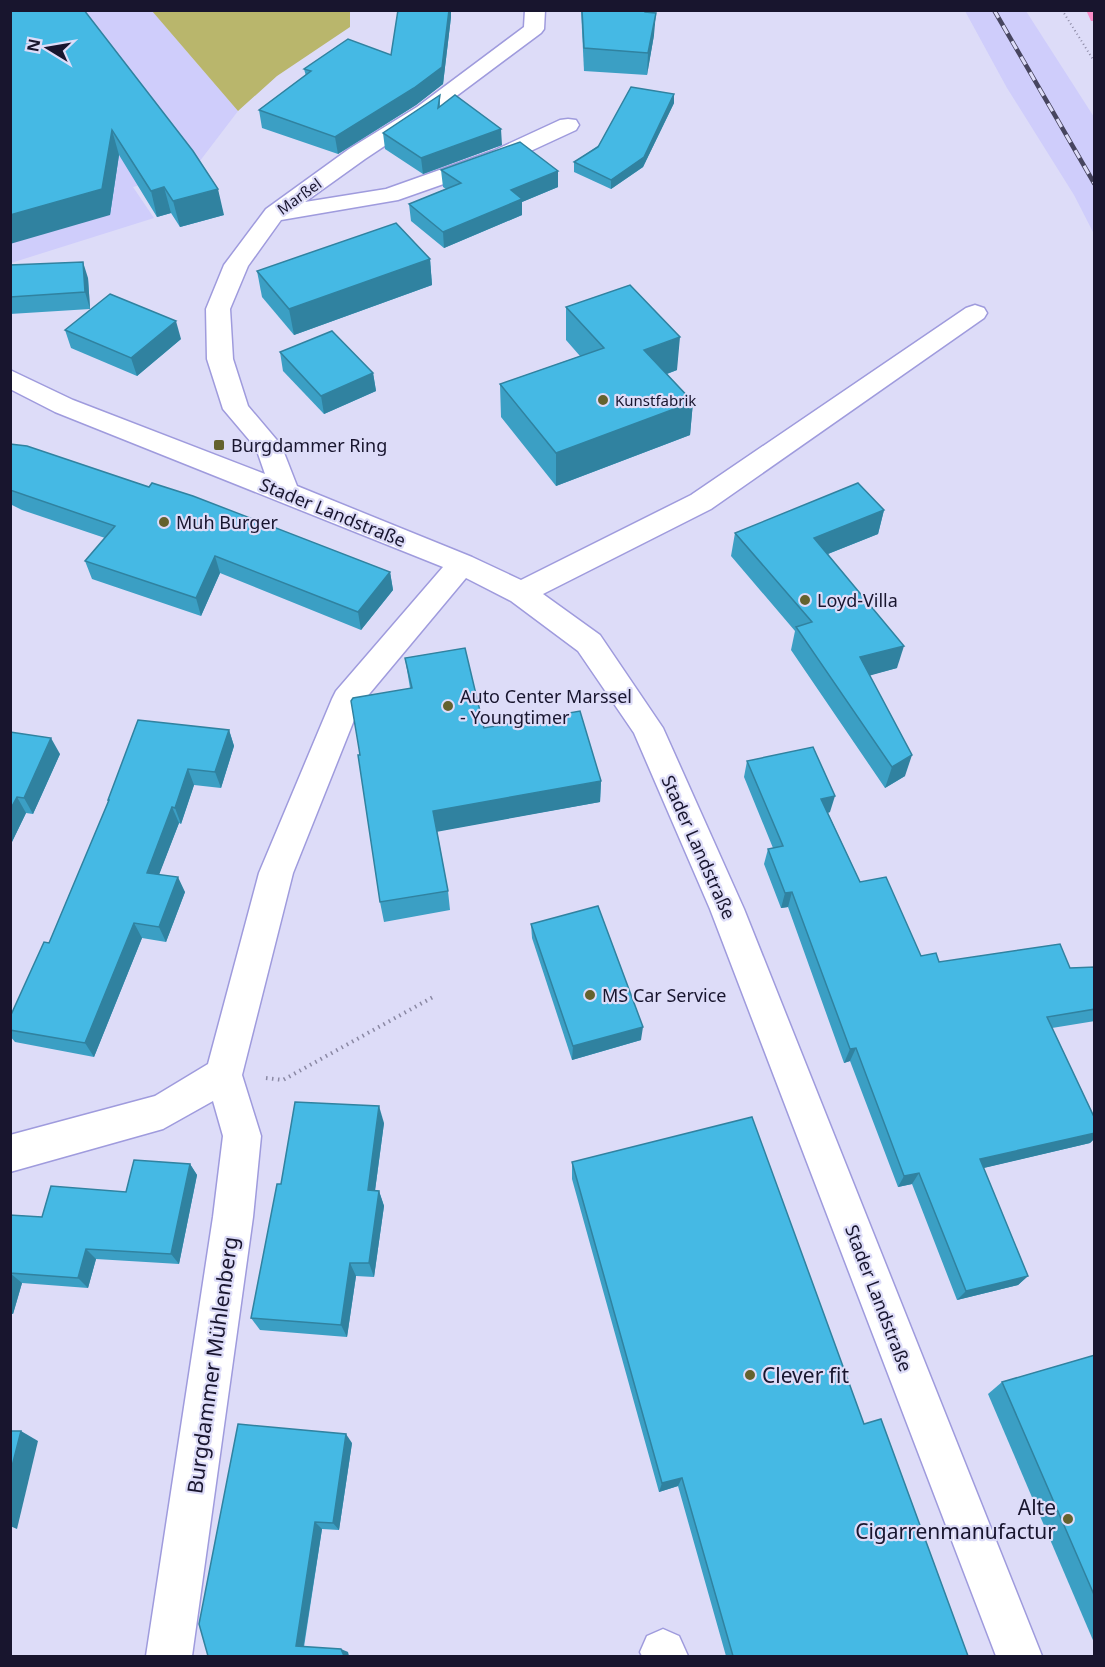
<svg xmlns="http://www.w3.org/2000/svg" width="1105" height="1667" viewBox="0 0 1105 1667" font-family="'Noto Sans',sans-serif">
  <rect width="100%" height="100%" fill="#dddcf8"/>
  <g fill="#cfcdfb">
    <polygon points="11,11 152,11 238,111 193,170 133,187 154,218 11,263"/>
    <polygon points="965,11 1026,11 1094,117 1094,234 1074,195 1007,88"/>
  </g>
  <polygon fill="#b9b66c" points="152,11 350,11 350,27 277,76 238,111"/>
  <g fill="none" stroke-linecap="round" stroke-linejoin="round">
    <polygon fill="#fb8eca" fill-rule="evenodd" points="1086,10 1093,10 1094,21 1091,21"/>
    <g stroke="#9f9bdd" stroke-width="3">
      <g id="minor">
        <polygon points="525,10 545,10 544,29 541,33 431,115 365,159 305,202 386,189 493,151 560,120 568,119 576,120 579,125 576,130 509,161 398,200 281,220 248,266 230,309 233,359 248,406 281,445 297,486 472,557 521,580 691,495 966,308 975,305 984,308 987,313 984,318 711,509 543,594 600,635 663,728 744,909 1042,1656 996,1656 710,909 634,733 578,651 511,601 466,578 360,705 293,873 242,1075 261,1136 253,1217 192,1656 146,1656 213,1217 223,1136 213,1101 163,1129 10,1172 10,1135 155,1096 208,1064 259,873 332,699 336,691 443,567 55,412 10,389 10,370 73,400 265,474 256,448 223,409 207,359 206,309 224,265 266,209 349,149 417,107 524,27"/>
        <polygon points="663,1629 679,1636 688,1656 642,1656 640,1652 647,1636"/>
      </g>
    </g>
    <polyline stroke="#8b89a4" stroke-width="2" stroke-dasharray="1 3" stroke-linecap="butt" points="1062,10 1094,61"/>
    <polyline stroke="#8b89a4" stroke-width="4" stroke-dasharray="1.5 4.5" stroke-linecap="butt" points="266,1078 283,1080 433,997"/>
    <use href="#minor" fill="#fff" fill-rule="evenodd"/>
    <g stroke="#47455f" stroke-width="4.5">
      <polyline id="rail" points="994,10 1094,183"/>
    </g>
    <use href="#rail" stroke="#dddcf8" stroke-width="3" stroke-dasharray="9" stroke-linecap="butt"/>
  </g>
  <g fill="#3b9fc4">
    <polygon points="10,10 224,215 180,227 171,213 157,217 119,155 110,215"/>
    <polygon points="398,10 451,10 451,17 443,84 416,105 338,154 262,128 259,110 306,76 304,69 391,55"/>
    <polygon points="581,10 645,10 654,35 647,75 584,71"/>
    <polygon points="674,94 674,103 643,167 611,189 574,172 574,162"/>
    <polygon points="440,95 440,106 502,145 423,174 385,149 383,133"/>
    <polygon points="441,170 558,187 522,202 522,215 444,248 411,221 409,204 446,189 443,187"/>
    <polygon points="430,259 432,285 294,335 262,297 257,271"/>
    <polygon points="10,265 88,278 90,309 10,314"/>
    <polygon points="566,307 677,370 667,374 693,402 690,435 556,486 501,417 500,384 580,356 566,340"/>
    <polygon points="65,330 181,339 137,376 71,348"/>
    <polygon points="280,352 373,373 376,391 324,414 283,371"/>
    <polygon points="10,444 390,572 393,590 361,630 220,573 201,616 92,579 85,561 105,538 22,510 10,504"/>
    <polygon points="884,510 878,534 828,554 897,668 870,675 905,776 885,788 791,650 795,631 731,556 735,533"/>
    <polygon points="405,658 484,728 601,781 600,802 437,831 448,891 450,910 384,922 380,902 360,755 410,688"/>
    <polygon points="229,730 234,746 221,788 194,785 181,824 179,823 159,874 185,892 166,942 142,938 94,1057 15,1042 10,1036 10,1017 49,943 109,803 108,800"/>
    <polygon points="10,732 60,754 33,814 26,813 10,846"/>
    <polygon points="747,761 830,812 828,813 860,882 921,956 939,962 1070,968 1095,967 1095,1021 1052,1028 1095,1119 1095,1138 1090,1143 983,1168 1028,1276 1018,1285 957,1300 912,1184 898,1187 850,1061 844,1063 788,907 781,908 764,864 768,849 773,848 744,777"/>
    <polygon points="531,924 641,1040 572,1060 532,938"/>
    <polygon points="384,1123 375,1191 379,1191 384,1206 374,1277 356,1276 347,1337 260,1330 251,1318 281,1184"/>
    <polygon points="572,1162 864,1424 968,1656 726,1656 678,1486 659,1492 572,1179"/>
    <polygon points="190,1164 197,1175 179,1264 96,1259 88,1288 22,1283 13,1314 10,1313 10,1215 42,1217 126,1192"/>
    <polygon points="1095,1355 1095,1645 988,1394 1002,1382"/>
    <polygon points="352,1443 339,1530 322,1529 304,1647 348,1652 208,1656"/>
  </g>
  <g fill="#3082a0">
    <polygon points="449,10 451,10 451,17 443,84 416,105 338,154 335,137"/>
    <polygon points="656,13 654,35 647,75 648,53"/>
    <polygon points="674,94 674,103 643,167 611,189 611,180"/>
    <polygon points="501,129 502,145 423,174 421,158"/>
    <polygon points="112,130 119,155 110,215 10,244 10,215"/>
    <polygon points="558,171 558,187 522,202 522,215 444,248 443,232 511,190"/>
    <polygon points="164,187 171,213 157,217 151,191"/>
    <polygon points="218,189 224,215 180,227 173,201"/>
    <polygon points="430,259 432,285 294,335 289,309"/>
    <polygon points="83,262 88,278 90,309 85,292"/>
    <polygon points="176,321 181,339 137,376 131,358"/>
    <polygon points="680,337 677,370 642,383 644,350"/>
    <polygon points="373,373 376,391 324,414 321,396"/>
    <polygon points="693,402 690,435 556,486 556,453"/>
    <polygon points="884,510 878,534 810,561 814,538"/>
    <polygon points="215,556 220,573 201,616 196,598"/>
    <polygon points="390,572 393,590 361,630 358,612"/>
    <polygon points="904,646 897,668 854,680 860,657"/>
    <polygon points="229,730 234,746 221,788 215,772"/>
    <polygon points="51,738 60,754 33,814 24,798"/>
    <polygon points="912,755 905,776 885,788 892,767"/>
    <polygon points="188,769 194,785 181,824 175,808"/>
    <polygon points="601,781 600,802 436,832 433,811"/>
    <polygon points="835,796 830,812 817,815 821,799"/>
    <polygon points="17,797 26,813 10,846 10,810"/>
    <polygon points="172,807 179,823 154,888 147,873"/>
    <polygon points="178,877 185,892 166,942 159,927"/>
    <polygon points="792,892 788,907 781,908 785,893"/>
    <polygon points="134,923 142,938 94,1057 85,1043"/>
    <polygon points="643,1027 641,1040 572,1060 573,1046"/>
    <polygon points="856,1048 850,1061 844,1063 850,1049"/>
    <polygon points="379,1106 384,1123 373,1205 368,1190"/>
    <polygon points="1095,1133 1095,1138 1090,1143 971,1171 980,1159"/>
    <polygon points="190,1164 197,1175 179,1264 171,1254"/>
    <polygon points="919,1173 912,1184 898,1187 904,1176"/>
    <polygon points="379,1191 384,1206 374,1277 369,1263"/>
    <polygon points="86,1249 96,1259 88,1288 78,1278"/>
    <polygon points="350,1263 356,1276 347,1337 341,1325"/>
    <polygon points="10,1273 22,1283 13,1314 10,1312"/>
    <polygon points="1028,1276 1018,1285 957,1300 966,1291"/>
    <polygon points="21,1431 38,1441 17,1529 10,1526 10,1474"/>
    <polygon points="346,1434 352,1443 339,1530 333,1523"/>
    <polygon points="682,1478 678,1486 659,1492 662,1483"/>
    <polygon points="315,1522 322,1529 303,1649 296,1646"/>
    <polygon points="341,1649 348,1652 349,1656 344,1656"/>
  </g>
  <g fill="#45b9e4" stroke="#3082a0" stroke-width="1.5">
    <polygon points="10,10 84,10 193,151 218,189 173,201 164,187 151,191 112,130 102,189 10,215"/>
    <polygon points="398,10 449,10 442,67 414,88 335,137 259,110 311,71 304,69 348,39 391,55"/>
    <polygon points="582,10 645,10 645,12 656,13 648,53 584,48"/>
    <polygon points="631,87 674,94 644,157 611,180 574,162 598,147"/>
    <polygon points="440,95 438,108 455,95 501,129 421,158 383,133"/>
    <polygon points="520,142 558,171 511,190 522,199 443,232 409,204 461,183 441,170"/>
    <polygon points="396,223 430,259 289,309 257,271"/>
    <polygon points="83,262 85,292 10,297 10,265"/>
    <polygon points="630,285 680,337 644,350 693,402 556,453 500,384 604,348 566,307"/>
    <polygon points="110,294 176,321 131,358 65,330"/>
    <polygon points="332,331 373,373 321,396 280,352"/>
    <polygon points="10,444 27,446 149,487 152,483 193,496 390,572 358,612 215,556 196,598 85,561 115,526 10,490"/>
    <polygon points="858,483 884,510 814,538 904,646 860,657 912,755 892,767 796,627 812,622 735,533"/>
    <polygon points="465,648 484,728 580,711 601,781 433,811 448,891 380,902 358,755 360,755 351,701 353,698 412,688 405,658"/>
    <polygon points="138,720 229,730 215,772 188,769 175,808 172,807 147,873 178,877 159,927 134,923 85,1043 10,1030 10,1017 44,942 49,943 109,800 108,800"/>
    <polygon points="10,732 51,738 24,798 17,797 10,810"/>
    <polygon points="813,747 835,796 821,799 860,882 886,877 921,956 936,953 939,962 1060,944 1070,968 1095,967 1095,1009 1047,1017 1095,1119 1095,1133 980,1159 1028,1276 966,1291 919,1173 904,1176 856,1048 850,1049 792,892 785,893 768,849 783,846 747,761"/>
    <polygon points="598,906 643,1027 573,1046 531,924"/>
    <polygon points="295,1102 379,1106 368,1190 379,1191 369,1263 350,1263 341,1325 251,1318 277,1184 281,1184"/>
    <polygon points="752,1117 864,1424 881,1419 968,1656 733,1656 682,1478 662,1483 572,1162"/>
    <polygon points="134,1160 190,1164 171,1254 86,1249 78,1278 10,1273 10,1215 42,1217 51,1186 126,1192"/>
    <polygon points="1095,1355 1095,1597 1002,1382"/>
    <polygon points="238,1424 346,1434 333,1523 315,1522 296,1646 341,1649 344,1656 208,1656 199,1624"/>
    <polygon points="10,1431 21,1431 10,1474"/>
  </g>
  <g fill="#64622e" stroke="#dddcf8" stroke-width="2">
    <circle cx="603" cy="400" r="6"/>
    <rect x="213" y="439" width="12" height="12" rx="3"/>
    <circle cx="164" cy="522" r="6"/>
    <circle cx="805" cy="600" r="6"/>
    <circle cx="448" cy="706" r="6"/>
    <circle cx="590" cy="995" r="6"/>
    <circle cx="750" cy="1375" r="6"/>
    <circle cx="1068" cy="1519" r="6"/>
  </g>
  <g text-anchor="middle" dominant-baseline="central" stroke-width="4.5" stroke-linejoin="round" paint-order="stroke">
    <g font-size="15" fill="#18152e" stroke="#dddcf8">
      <text transform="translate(299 196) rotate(-36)">Marßel</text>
    </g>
    <g font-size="15" fill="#18152e" stroke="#dddcf8" text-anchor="start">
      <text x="615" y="400">Kunstfabrik</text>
    </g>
    <g font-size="18" fill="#18152e" stroke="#dddcf8" text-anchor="start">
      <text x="231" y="445">Burgdammer Ring</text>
      <text x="176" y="522">Muh Burger</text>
      <text x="817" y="600">Loyd-Villa</text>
      <text x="460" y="696">Auto Center Marssel<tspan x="460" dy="21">- Youngtimer</tspan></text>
      <text x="602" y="995">MS Car Service</text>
    </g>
    <g font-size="18" fill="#18152e" stroke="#dddcf8">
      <text transform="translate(333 512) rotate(22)">Stader Landstraße</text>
      <text transform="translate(699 847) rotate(66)">Stader Landstraße</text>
      <text transform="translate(879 1298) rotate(69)">Stader Landstraße</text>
    </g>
    <g font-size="21" fill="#18152e" stroke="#dddcf8">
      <text transform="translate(212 1365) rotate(-82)">Burgdammer Mühlenberg</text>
    </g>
    <g font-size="21" fill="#18152e" stroke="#dddcf8" text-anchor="start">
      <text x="762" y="1375">Clever fit</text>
      <text x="1056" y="1507" text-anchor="end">Alte<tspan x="1056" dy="24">Cigarrenmanufactur</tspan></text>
    </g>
  </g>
  <rect width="1105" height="1667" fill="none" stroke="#18152e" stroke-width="24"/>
  <g transform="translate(48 48) rotate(281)" stroke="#dddcf8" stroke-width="4.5" paint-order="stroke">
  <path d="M0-4.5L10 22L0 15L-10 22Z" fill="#18152e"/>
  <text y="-9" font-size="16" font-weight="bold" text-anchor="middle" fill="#18152e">N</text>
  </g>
</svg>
